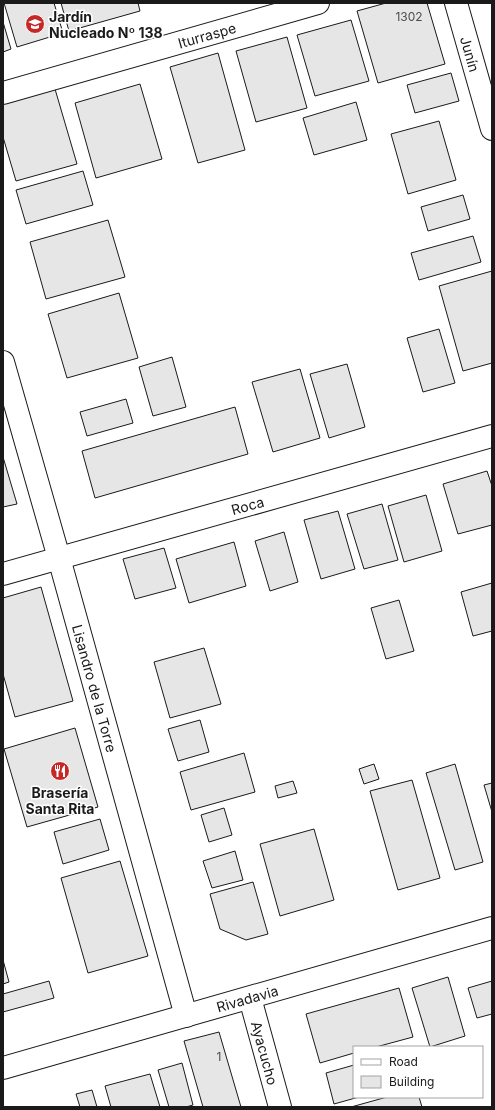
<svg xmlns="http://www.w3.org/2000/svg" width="495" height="1110" viewBox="0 0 495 1110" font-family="Inter,sans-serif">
  <rect width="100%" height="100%" fill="#fff"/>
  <g fill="#e6e6e6" stroke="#1a1a1a">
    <polygon points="4,3 54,3 63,33 17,47"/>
    <polygon points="61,3 138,3 140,11 69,31"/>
    <polygon points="386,3 427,3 445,64 378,83 357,11"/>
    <polygon points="351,20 369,81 315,96 297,35"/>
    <polygon points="3,22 11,49 3,52"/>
    <polygon points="287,37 307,108 256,122 236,51"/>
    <polygon points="218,53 245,150 198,163 170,67"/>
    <polygon points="451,73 459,101 415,113 407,85"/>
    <polygon points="140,84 162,159 96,178 75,103"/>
    <polygon points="55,89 77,164 16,181 3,137 3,104"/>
    <polygon points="356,102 367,140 314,155 303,118"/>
    <polygon points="439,121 456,180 408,194 391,134"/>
    <polygon points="83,171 93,205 26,224 16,190"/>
    <polygon points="463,195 470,219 428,231 421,207"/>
    <polygon points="108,220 125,277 46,299 30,242"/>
    <polygon points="473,236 481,262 419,280 411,253"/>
    <polygon points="492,271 492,363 463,371 439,286"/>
    <polygon points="119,293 138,358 67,378 48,314"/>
    <polygon points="439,329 455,383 423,392 407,338"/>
    <polygon points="172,357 186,407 153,416 139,367"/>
    <polygon points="347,364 365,427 329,438 310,374"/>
    <polygon points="300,369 320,438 273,452 252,382"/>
    <polygon points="126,399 133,423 87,436 80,412"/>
    <polygon points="235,407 248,454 95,498 82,451"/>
    <polygon points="3,457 17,504 3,507"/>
    <polygon points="487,471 492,486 492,525 458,534 443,484"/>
    <polygon points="426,495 442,551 404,562 388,506"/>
    <polygon points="382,504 398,560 364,569 347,514"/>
    <polygon points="338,511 355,569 321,579 304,520"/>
    <polygon points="284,532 298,582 270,591 255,541"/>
    <polygon points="234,542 246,586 189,603 176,559"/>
    <polygon points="164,548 176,588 135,599 123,559"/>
    <polygon points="492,583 492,631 473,636 461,592"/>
    <polygon points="41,587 73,701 15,717 3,674 3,598"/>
    <polygon points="399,600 414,651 386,659 371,608"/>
    <polygon points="204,648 221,704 170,718 154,662"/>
    <polygon points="200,720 209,752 178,761 168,729"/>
    <polygon points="75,728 98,807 27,827 4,749"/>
    <polygon points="244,753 255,792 191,810 180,772"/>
    <polygon points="374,764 379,779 364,784 359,769"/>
    <polygon points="455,764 483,862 455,870 426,773"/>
    <polygon points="412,780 440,878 398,890 370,791"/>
    <polygon points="293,781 297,793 278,798 275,786"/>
    <polygon points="492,783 492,812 484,785"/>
    <polygon points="224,808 232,835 209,842 201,815"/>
    <polygon points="100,819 109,850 63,864 54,832"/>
    <polygon points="314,829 334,900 280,916 260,844"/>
    <polygon points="235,851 243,880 212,888 203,861"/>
    <polygon points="120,861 148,956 88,973 61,878"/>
    <polygon points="253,882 268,934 246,940 220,929 210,894"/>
    <polygon points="3,960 9,982 3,984"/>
    <polygon points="448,977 465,1036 430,1047 412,988"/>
    <polygon points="49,981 54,998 3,1012 3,994"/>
    <polygon points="492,981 492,1014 477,1018 468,988"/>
    <polygon points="399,988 413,1037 376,1047 354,1047 354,1053 320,1063 306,1014"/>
    <polygon points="219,1032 241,1107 203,1107 184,1041"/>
    <polygon points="182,1063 193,1105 186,1107 169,1107 158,1070"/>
    <polygon points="354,1065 354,1097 359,1097 334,1104 326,1073"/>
    <polygon points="150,1074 160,1107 111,1107 105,1086"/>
    <polygon points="92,1090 97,1107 80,1107 76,1094"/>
    <polygon points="387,1097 419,1097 422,1107 351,1107"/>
  </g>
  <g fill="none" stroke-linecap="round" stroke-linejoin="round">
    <g stroke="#1a1a1a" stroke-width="24">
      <g id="minor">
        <path id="s1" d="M456,3L492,129"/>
        <path id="s2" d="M3,93L318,3"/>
        <path id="s3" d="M3,574L492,436"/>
        <path id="s4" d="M250,998L280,1107"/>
        <path id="s5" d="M3,1068L492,928"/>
      </g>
    </g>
    <g stroke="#1a1a1a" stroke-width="24">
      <g id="major">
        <path id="s6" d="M3,362L59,558L186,1016"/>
      </g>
    </g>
    <use href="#minor" stroke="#fff" stroke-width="22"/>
    <use href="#major" stroke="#fff" stroke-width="22"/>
  </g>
  <defs>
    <g id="school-disc" transform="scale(1)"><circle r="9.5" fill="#c62828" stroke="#fff"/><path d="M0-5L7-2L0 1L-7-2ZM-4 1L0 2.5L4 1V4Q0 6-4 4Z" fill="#fff"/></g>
    <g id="restaurant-disc" transform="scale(1)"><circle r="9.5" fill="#c62828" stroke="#fff"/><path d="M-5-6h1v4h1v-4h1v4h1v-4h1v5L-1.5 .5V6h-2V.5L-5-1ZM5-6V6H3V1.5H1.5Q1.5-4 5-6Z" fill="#fff"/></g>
  </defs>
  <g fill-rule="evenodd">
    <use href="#school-disc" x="35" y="24"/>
    <use href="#restaurant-disc" x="60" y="771"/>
  </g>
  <g text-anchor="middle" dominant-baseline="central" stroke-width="3" stroke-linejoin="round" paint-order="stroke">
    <g font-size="12" fill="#4d4d4d">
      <text x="409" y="16">1302</text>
      <text x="219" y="1056">1</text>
    </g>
    <g font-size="14" font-weight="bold" fill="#1a1a1a" stroke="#fff" text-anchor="start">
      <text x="49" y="16">Jardín<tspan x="49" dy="16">Nucleado Nº 138</tspan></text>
      <text x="60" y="792" text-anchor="middle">Brasería<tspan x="60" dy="16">Santa Rita</tspan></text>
    </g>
    <g font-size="14" fill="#1a1a1a" stroke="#fff">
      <text stroke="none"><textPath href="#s2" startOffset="212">Iturraspe</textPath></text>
      <text stroke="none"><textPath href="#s1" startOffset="53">Junín</textPath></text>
      <text stroke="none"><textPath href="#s3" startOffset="254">Roca</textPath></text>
      <text stroke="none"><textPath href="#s6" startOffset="339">Lisandro de la Torre</textPath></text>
      <text stroke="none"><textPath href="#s5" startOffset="254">Rivadavia</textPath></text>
      <text stroke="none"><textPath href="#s4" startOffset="57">Ayacucho</textPath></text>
    </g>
  </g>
  <rect width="495" height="1110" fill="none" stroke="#1a1a1a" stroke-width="8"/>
  <rect x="353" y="1046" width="130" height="52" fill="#ffffff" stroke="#a3a3a3"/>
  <rect x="361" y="1059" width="20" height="6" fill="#ffffff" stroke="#a3a3a3"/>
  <text x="389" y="1066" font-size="12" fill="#1a1a1a">Road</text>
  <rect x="361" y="1076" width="20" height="12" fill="#e6e6e6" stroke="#a3a3a3"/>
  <text x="389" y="1086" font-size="12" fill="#1a1a1a">Building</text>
</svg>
